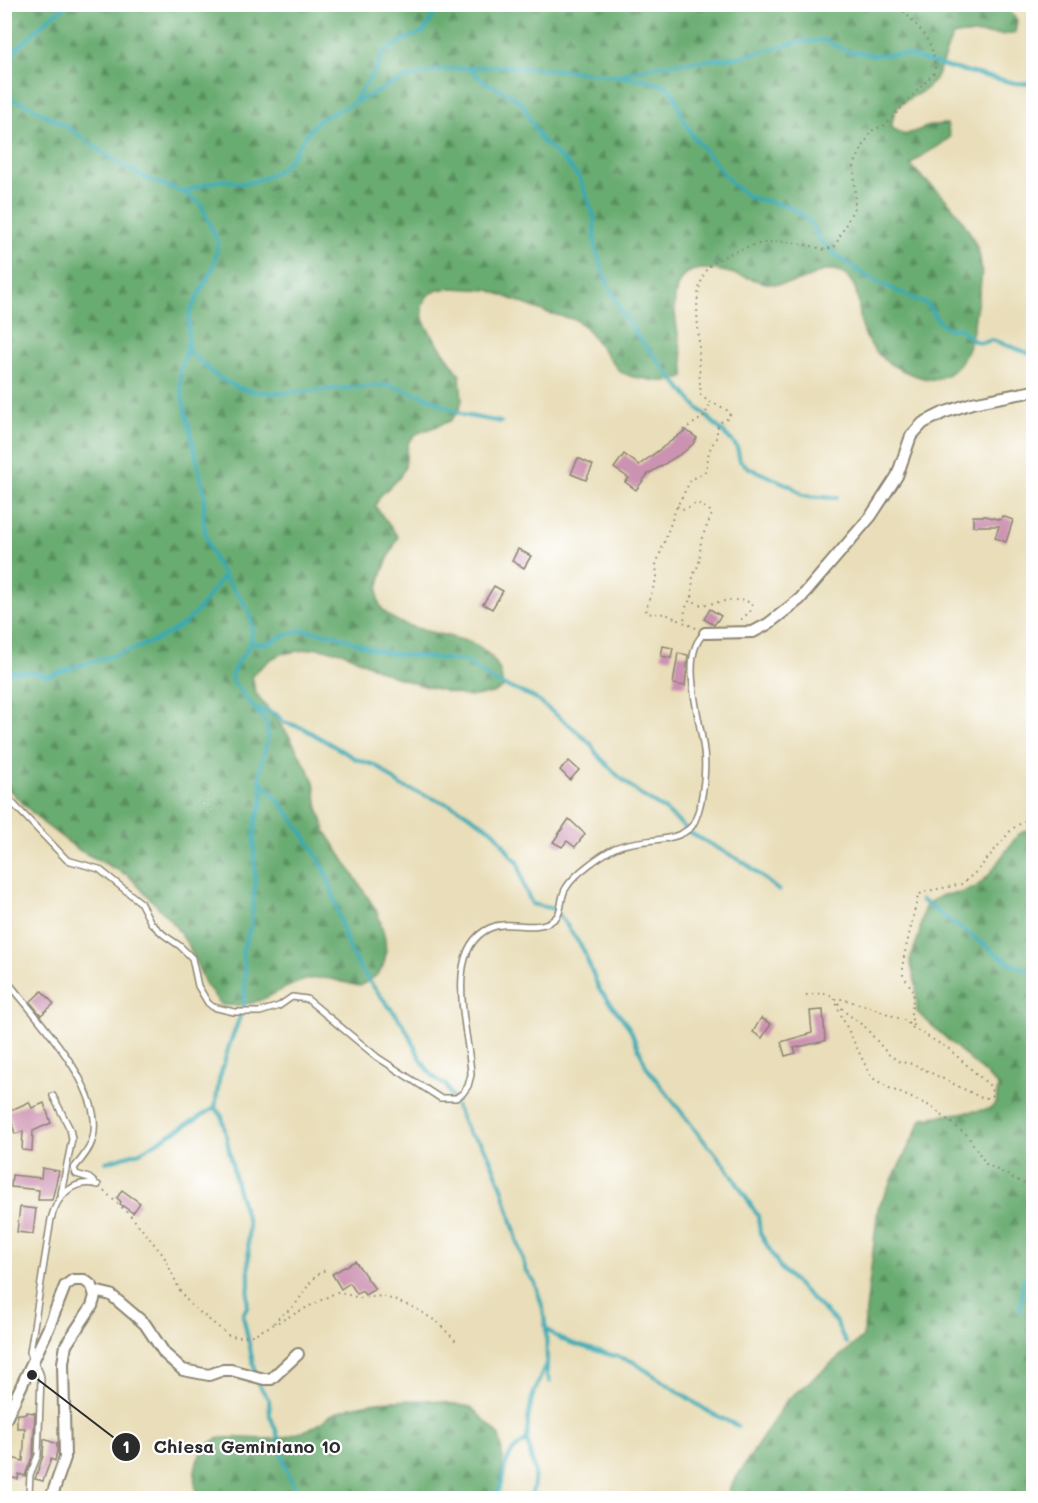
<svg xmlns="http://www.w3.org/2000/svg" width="1038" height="1503" viewBox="0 0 1038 1503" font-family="Mali,sans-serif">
  <defs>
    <pattern id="forest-firs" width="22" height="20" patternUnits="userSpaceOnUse" patternTransform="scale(1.5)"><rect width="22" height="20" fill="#69ac71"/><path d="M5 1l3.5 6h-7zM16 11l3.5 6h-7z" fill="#578c5d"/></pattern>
  </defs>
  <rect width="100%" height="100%" fill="#fff"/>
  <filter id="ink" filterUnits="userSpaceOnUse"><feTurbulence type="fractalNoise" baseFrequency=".0167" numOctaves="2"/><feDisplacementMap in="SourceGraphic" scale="12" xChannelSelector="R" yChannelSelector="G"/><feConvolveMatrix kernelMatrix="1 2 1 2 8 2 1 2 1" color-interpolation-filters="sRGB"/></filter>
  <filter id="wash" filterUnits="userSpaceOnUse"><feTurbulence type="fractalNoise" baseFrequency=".008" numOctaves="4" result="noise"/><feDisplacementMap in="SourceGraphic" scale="24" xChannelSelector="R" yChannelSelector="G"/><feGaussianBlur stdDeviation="1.35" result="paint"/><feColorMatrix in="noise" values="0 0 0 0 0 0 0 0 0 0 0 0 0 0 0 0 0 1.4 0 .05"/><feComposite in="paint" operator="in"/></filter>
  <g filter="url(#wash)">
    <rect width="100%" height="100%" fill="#e9deb9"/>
    <g fill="url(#forest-firs)" stroke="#4a6c4e" stroke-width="1.5">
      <path d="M1004,4L1017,20L1015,33C994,38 974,30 953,36C945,50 940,77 929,86C912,102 892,98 892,128L905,135L932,125L947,124L950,137C938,149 922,153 911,165C919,176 930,184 940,193C954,207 968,227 976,245C986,268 980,288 976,311C974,320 974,330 971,338C967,357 955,376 934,379C926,381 903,371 896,367C880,360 866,342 862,326C858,312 860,289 849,279C844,274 836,269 828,270C822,270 814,276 807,278C795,283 780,285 767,283C746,279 696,256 681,279C664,306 686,348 684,377L672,381H658L633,377L620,372L586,328L576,320L545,312L489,290L451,288L438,290L428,295L422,306L423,319L429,331L460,375L462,401L458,412L450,421L416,434L408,443L405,467L399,478L381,495L375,506L398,537C391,553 376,580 378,598C382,631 450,632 474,644C481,647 491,656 495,662C501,669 502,679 503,688L493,693L468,697L417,684L390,675L342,652L317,648L281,654L271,659L252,675L255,692L289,736L309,771L314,782L318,808L326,832L376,910C383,927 392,954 380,971C376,978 367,982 360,986C342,983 328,975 310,979C289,983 276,995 258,1001C247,1005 233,1006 221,1005L205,983L189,946L173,923L129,876L79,850L43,823L5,786L4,5Z"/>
      <polygon points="1033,827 1033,1498 727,1498 729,1489 787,1400 863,1337 878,1208 923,1118 990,1109 996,1103 998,1086 988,1076 917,1012 916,986 910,960 919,935 924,909 929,902 943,895 961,893 976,887 988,876 1014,840 1019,834"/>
      <path d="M430,1400L471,1407L499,1435L503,1458L498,1498H200C189,1479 195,1450 217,1439C225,1435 266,1441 281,1438C293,1435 305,1431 316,1426C322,1422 328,1416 335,1413C365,1399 398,1401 430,1400Z"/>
    </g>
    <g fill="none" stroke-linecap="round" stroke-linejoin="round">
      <g stroke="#39aab4" stroke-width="4">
        <polyline points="4,61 50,17 69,4"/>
        <polyline points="469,69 485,82 505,92 522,103 541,140 568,165 580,179 594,216 595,247 604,275 622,313 640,339 695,405 732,441 737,447 740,461 749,468 791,486 804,496 837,498"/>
        <polyline points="621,74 661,65 739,57 795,43 823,40 847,51 875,55 903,54 951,68 1015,83 1034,84"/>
        <path d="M4,96L28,105L69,128L106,155L145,178L183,192L201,204L218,243L214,265L189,314L188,343L180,373L181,391L205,496C200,526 208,554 226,579C237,595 251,606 252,627C254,654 232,659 231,680L266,722L268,737L261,764L260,780L263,792L262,804L256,820L254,844L255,884L251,925L242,952L245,969L244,1006L229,1046L219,1080L215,1108L222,1116L237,1188L248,1223L249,1284L247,1307L243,1315L257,1382L269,1400L270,1416L276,1430L286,1468L299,1498"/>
        <polyline points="354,101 373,74 384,52 406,39 424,32 440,4"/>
        <path d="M183,192C194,188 207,183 219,181C230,179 233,183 242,183C254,183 272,175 281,168C297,154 303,134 319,120L403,79L440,70L497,66L563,70L649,80L668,87L675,96L682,116L692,135L732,184L749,197L787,206L803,215L812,225L818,238L842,260L873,280L928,305L938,321L948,329L959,328C972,339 975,347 992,340L1034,355"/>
        <polyline points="187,349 217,377 239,388 257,392 280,393 388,385 427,397 463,415 501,422"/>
        <polyline points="250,643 270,643 282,636 303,630 336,635 371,649 394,654 466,661 493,681 533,697 572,727 591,744 596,753 617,775 641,795 665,810 692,834 745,863 779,891"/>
        <path d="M4,672H32L49,676C94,658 147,652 186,622C201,610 211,591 224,576"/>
        <polyline points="254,708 276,714 283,722 303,728 356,759 377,766 401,786 458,808 495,832 512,857 518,861 524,887 532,904 554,909 563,920 583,949 599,989 629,1027 647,1068 700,1136 726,1166 758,1216 760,1233 781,1269 835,1321 846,1343"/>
        <path d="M262,782C286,808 309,839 325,871C336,895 338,921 348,945C361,976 380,994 400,1020C415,1040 421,1074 446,1085L469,1134L480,1142L487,1152L502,1187L526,1271L535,1283L543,1309L546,1329L547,1361L532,1398L528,1419L527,1440L535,1473L533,1490L529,1498"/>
        <polyline points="921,900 1010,963 1023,969 1034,970"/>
        <polyline points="106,1162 140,1152 215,1108"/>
        <polyline points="1020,1310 1023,1282 1029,1274 1034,1225"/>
        <polyline points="546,1329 560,1339 577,1345 632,1361 709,1412 738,1426"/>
        <polyline points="547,1362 547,1376 550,1382"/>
        <path d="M495,1498C511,1471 495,1461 527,1440"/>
      </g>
    </g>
    <g id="blocks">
      <g fill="#cc92b1">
        <polygon points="686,430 697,438 693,444 684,452 648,474 636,490 625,482 629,478 614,468 624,454 639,465"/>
        <polygon points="578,458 593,465 586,480 571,474"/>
        <polygon points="973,516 986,516 1001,520 1002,516 1013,520 1006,542 995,538 999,526 973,526"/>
        <polygon points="518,549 531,556 524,568 512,561"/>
        <polygon points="494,586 503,591 492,609 483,604"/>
        <polygon points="710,609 721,616 714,625 704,619"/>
        <polygon points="663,646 673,648 671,658 661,656"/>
        <polygon points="678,653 688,655 685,686 673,684"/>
        <polygon points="569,761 579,770 570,780 560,770"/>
        <polygon points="569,819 585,834 575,847 567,841 562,847 553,842"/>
        <polygon points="42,991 54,1004 41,1015 30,1002"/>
        <polygon points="823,1010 825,1041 794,1048 796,1053 785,1056 781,1042 812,1033 810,1011"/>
        <polygon points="761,1018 771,1024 762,1038 753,1032"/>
        <polygon points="29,1102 32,1108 44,1103 51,1123 33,1131 32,1151 22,1150 23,1131 15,1134 9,1111"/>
        <polygon points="42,1168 59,1171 52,1200 38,1200 39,1190 11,1187 12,1175 41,1178"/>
        <polygon points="122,1190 140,1203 133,1213 120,1204 121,1202 117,1198"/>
        <polygon points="20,1207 36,1209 33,1234 17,1232"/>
        <polygon points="355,1261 375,1289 365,1295 362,1291 357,1294 350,1283 341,1289 332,1274"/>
        <polygon points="26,1412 35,1413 33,1454 25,1476 19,1474 18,1479 8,1477 12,1458 23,1461 25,1428 17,1428 17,1414 26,1414"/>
        <polygon points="44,1439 57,1444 57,1451 55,1461 51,1459 43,1481 35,1479 43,1456"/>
      </g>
    </g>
  </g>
  <g filter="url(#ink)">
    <use href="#blocks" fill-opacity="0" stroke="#8a8472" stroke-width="1.5"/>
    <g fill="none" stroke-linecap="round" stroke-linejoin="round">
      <g stroke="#8a8472" stroke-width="8">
        <g id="service">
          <path d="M4,794L67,860L99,869L140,902L151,923L164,935L180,946L192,958L198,986L208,1003L213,1007L234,1012H260L279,1006L292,997L307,999L377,1057L440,1098H456L463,1093L468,1086L471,1075C470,1035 441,950 490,928C510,919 534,933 553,920C564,913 559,898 566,888C574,874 601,855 615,848C638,837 675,845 692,826C697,819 699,809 701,801C704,785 706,767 704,751C701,721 678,654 705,633"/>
          <path d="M4,977C32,1014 109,1091 92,1141C89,1151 81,1160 74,1168L76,1174L89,1178L95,1183"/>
          <polyline points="53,1096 70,1129 72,1139 61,1194"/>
          <path d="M29,1493L30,1475L38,1455L41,1378C40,1368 32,1362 30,1352L51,1219C57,1196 73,1178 98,1185"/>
        </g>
      </g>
      <g stroke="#8a8472" stroke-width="14">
        <g id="minor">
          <polyline points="705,633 753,632 768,624 800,599 871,516 897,476 911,436 923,423 943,413 972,403 1034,391"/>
          <polyline points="94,1291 111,1295 145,1324 165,1354 183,1370 209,1375 223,1370 231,1370 264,1379 271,1379 298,1354"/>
          <polyline points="4,1423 48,1329 65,1286 73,1280 84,1280 92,1286 95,1296 92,1306 66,1345 63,1363 65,1458 51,1498"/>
        </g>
      </g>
      <g stroke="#8a8472" stroke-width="2" stroke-dasharray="1.5 4.5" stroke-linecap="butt">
        <polyline points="683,430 705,416 708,407 712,404"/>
        <path d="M677,506C685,512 689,507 697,503L710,511L712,514L701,540L699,564L693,575L692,596L685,609L684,621"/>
        <path d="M692,596L695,602L700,605C715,604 739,595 752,604L750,612L739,621"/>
        <path d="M696,628L666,614C659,613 654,615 647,613L646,609L657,577L656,565L677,506L691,480L706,471L709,451L717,436V428L721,422L729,418L730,413C723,405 710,405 701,395C699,378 699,361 699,344C698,317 693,298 705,272C711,260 732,253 744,248C772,238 797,241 825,250L835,246L855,206L854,165L871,131L885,125L935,72C936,40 917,27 897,4"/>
        <polyline points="806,995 824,993 830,995 835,999 845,1012 865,1027 888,1054 900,1062 913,1064 982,1098 989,1098 993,1094 990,1086 949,1049 913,1028 906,1021 870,1007 842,999 835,999 839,1011 871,1077 889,1088 930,1106 967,1135 986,1164 1032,1188 1034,1194"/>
        <polyline points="913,1026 911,1013 914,992 903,975 903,961 918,896 923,892 962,884 978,870 1012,829 1034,815"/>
        <polyline points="104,1191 131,1216 164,1256 181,1293 191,1305 228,1335 237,1337 253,1335 337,1292 360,1298 383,1296 415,1308 437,1322 458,1343"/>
        <path d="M274,1323C279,1316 286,1313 293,1307C304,1295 311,1275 326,1270"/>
      </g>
      <use href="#service" stroke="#fff" stroke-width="5"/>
      <use href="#minor" stroke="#fff" stroke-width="10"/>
    </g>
  </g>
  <path fill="none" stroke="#2b2b2b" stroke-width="2" d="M32 1375L126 1447"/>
  <g fill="#2b2b2b" stroke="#fff" stroke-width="2">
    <circle cx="32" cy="1375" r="6"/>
    <circle cx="126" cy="1447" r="15"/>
  </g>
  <g font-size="18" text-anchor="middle" font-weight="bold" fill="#fff">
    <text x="126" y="1453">1</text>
  </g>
  <g font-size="18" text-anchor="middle" font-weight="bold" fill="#2b2b2b" stroke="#fff" stroke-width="4.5" stroke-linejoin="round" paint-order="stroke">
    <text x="247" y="1453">Chiesa Geminiano 10</text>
  </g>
  <rect width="1038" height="1503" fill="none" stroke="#fff" stroke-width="24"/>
</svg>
